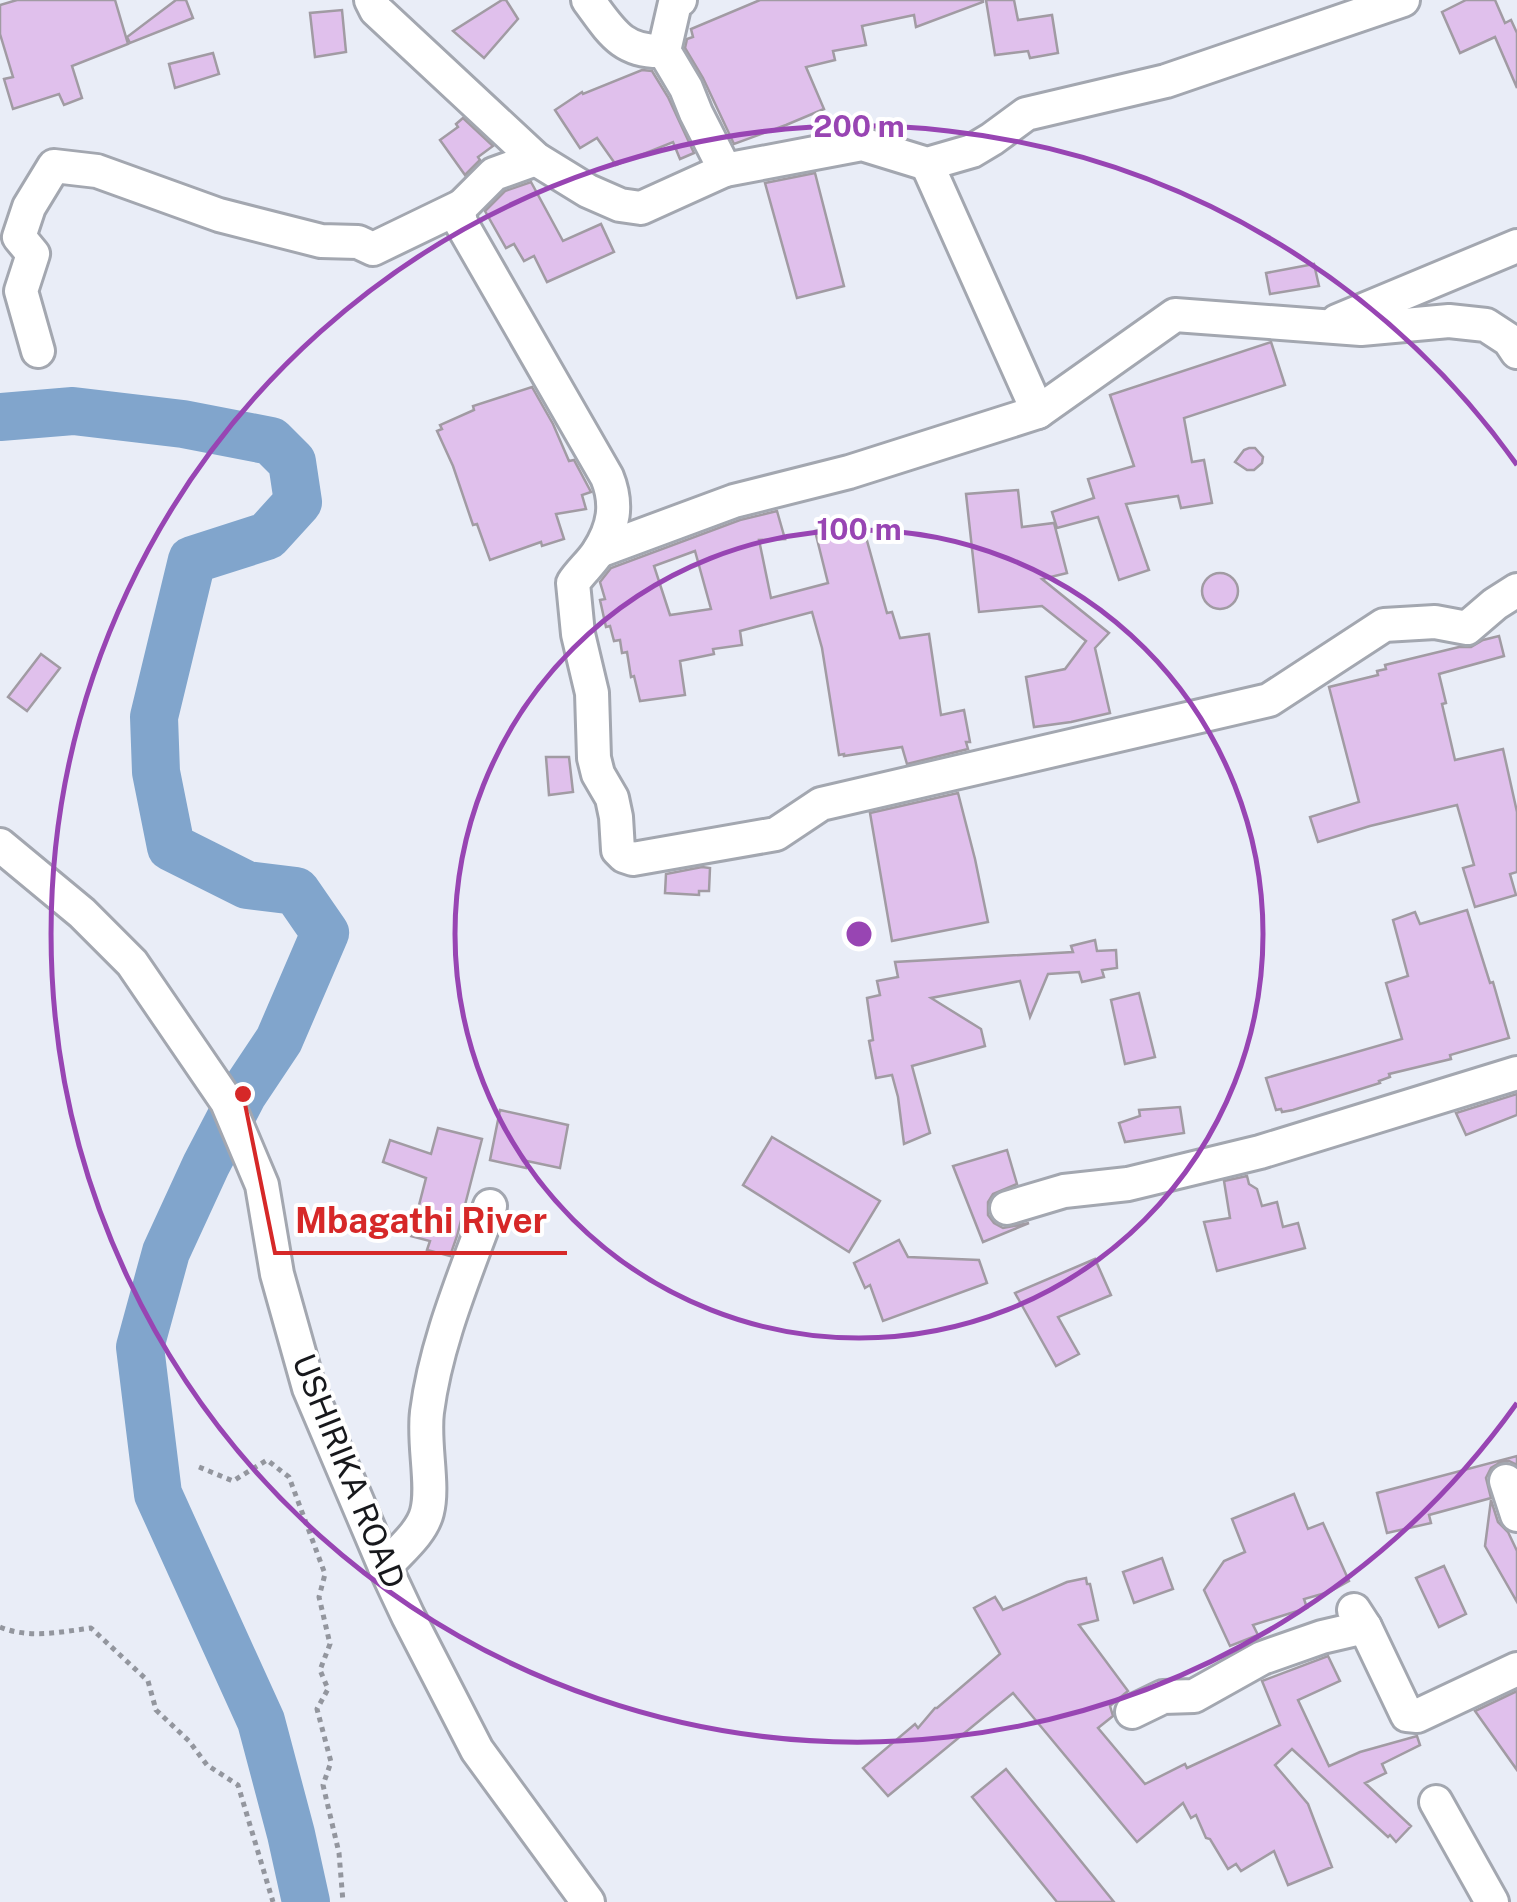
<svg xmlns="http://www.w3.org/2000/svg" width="1517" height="1902" viewBox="0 0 1517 1902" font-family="'Public Sans',sans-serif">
  <rect width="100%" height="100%" fill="#e9edf7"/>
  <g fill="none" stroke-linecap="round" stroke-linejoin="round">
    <polyline stroke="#81a5cc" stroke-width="48" points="0,417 73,411 183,424 271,441 292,462 298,502 267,536 192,560 154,717 156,772 171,847 247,885 296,891 325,933 279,1040 243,1094 206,1165 166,1252 140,1347 158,1494 261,1721 291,1834 306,1902"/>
  </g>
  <g fill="#e0c0ec" stroke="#a19ba3" stroke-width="2.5" fill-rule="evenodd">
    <polygon points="17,0 115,0 128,44 72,66 82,98 64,105 59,94 13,109 4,79 13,77 0,34 0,5"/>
    <polygon points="176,0 186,0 193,18 130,43 127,37"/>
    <polygon points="502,0 506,0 518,19 484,58 453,31"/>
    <polygon points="760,0 983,0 983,2 916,27 914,15 862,26 866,45 833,51 835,60 806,67 824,109 786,125 734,144 703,78 685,48 687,39 693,37 691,29"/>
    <polygon points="986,0 1014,0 1018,20 1052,15 1058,53 1030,58 1028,51 995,55"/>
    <polygon points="1466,0 1495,0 1505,23 1511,20 1517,33 1517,88 1495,37 1460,53 1442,12"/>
    <polygon points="342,10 346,52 315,57 310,13"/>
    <polygon points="213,53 219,74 175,88 169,64"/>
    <polygon points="642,70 652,71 668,97 694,153 680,159 673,142 616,165 597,138 580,148 555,110 582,92 583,94"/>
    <polygon points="463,118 493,146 478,157 480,160 465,175 440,140 458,127 456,124"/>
    <polygon points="815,173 844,286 797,298 765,183"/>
    <polygon points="531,182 563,241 601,224 614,252 547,282 534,256 524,261 514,244 506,248 485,211 505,191"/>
    <polygon points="1314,264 1319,286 1270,294 1266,273"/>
    <polygon points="1271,342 1285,385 1184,418 1192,462 1204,460 1212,503 1181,508 1178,496 1126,504 1149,570 1119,580 1098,517 1057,528 1052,512 1094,498 1088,479 1134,466 1110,395"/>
    <polygon points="532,387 553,424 569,461 574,460 591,492 582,495 586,509 556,514 564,539 542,546 541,542 490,560 477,524 473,525 453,466 437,431 442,429 440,425 474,410 473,406"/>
    <polygon points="1249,448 1255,448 1263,457 1262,463 1254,470 1247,470 1235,462 1244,450"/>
    <polygon points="1018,490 1022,527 1054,523 1067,573 1042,579 1109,633 1095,648 1110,713 1071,722 1034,727 1026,677 1065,669 1086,641 1042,606 979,612 966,494"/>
    <path d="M777,511L785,539L759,540L771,598L828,583L815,531L861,519L887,613L892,612L900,638L929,634L941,715L964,710L970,742H966L968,749L907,764L902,747L844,756V754L839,755L822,648L812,612L740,631L742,645L713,649L714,654L680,661L685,695L640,701L634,676L631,677L627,652L622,653L620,640L614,641L610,626L606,627L600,600L605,599L600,582L611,568L740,520ZM695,551L711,609L670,615L654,566Z"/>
    <circle cx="1220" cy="591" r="18"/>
    <polygon points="1499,636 1504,656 1439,674 1446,703 1442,704 1455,760 1503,749 1517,812 1517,872 1510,874 1516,895 1475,907 1463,868 1474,865 1457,805 1370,826 1318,842 1310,817 1359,802 1329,687 1378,675 1377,671 1386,669 1385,665 1459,647 1471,647 1483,640"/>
    <polygon points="41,654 60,668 27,711 8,697"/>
    <polygon points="546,757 569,757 573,792 549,795"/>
    <polygon points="958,793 975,859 988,922 892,941 870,813"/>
    <polygon points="702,867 710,868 709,891 699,891 699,895 665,893 666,874"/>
    <polygon points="1467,910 1490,983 1493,982 1509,1038 1450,1055 1451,1059 1389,1074 1390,1077 1379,1081 1380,1083 1319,1102 1293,1110 1282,1112 1281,1109 1276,1110 1266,1078 1402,1039 1386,983 1408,976 1393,920 1415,912 1420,924"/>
    <polygon points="1095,940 1097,951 1116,950 1117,968 1102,970 1104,977 1082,982 1079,972 1048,974 1030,1017 1020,981 931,998 981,1029 985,1046 912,1066 930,1133 904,1144 898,1097 892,1075 876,1078 869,1041 873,1040 867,998 880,995 877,981 898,977 895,962 1073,952 1071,946"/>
    <polygon points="1139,993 1155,1057 1125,1064 1111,1000"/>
    <polygon points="1517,1094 1517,1115 1466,1135 1456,1113"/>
    <polygon points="1180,1107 1184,1133 1125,1142 1119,1123 1140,1116 1139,1110"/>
    <polygon points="500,1110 568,1125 560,1168 527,1161 526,1168 490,1160"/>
    <polygon points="438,1128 482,1139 457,1236 450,1256 427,1250 430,1241 411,1236 426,1178 383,1162 390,1140 431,1154"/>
    <polygon points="772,1137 880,1201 849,1252 743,1185"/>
    <polygon points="1007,1150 1017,1184 993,1194 988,1202 988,1215 994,1223 1003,1228 1029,1223 983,1242 953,1166"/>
    <polygon points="1247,1176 1249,1184 1257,1189 1262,1206 1277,1202 1283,1227 1298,1223 1305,1248 1217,1271 1204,1222 1230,1218 1224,1181"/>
    <polygon points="899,1240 908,1257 979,1260 987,1283 883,1321 870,1285 865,1288 854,1263"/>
    <polygon points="1095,1259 1111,1295 1058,1317 1079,1354 1056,1366 1015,1293"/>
    <polygon points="1517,1456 1517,1465 1509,1461 1501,1462 1491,1468 1486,1478 1491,1498 1429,1515 1431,1523 1387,1533 1377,1493"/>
    <polygon points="1294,1494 1308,1529 1323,1523 1349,1581 1329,1592 1304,1599 1307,1608 1253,1625 1258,1635 1230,1646 1204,1590 1224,1561 1245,1552 1232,1519"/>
    <polygon points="1491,1500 1498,1522 1508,1532 1517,1551 1517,1602 1485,1546"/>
    <polygon points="1162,1558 1173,1589 1134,1603 1123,1572"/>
    <polygon points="1444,1566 1466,1614 1439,1627 1416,1578"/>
    <polygon points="1086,1578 1087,1584 1090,1584 1098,1620 1079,1625 1128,1691 1110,1706 1113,1716 1098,1728 1145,1784 1185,1764 1187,1768 1280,1725 1262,1681 1328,1656 1340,1681 1298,1700 1329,1766 1360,1752 1417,1736 1420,1745 1382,1764 1386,1773 1365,1783 1411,1826 1396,1842 1390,1835 1388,1837 1292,1749 1275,1765 1308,1804 1332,1867 1288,1885 1274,1851 1241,1871 1236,1864 1228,1869 1210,1839 1206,1838 1196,1815 1191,1818 1183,1803 1137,1842 1013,1693 888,1796 863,1768 915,1724 918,1728 935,1708 937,1708 1000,1654 974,1608 995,1597 1003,1610 1067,1582"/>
    <polygon points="1517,1691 1517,1770 1475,1711"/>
    <polygon points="1006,1769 1114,1902 1057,1902 972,1797"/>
  </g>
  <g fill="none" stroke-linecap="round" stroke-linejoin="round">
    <g stroke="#a3a7b0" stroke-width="38">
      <g id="minor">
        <polyline points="371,0 376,10 536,159 588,191 620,205 641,208 725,170"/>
        <path d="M588,0C611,31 622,53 664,51L686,88L696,113L725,170L862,144L927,164L972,151L992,139L1026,114L1166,81L1403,0"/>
        <polyline points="664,51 675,3 680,0"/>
        <path d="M536,159L494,174L462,206L459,213L461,223L607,477C618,504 614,527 598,552C591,563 580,572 573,583L578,634L592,693L594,758L598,774L612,798L616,817L618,850L624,856L633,859L776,834L821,804L1269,700L1384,625L1435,622L1467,628L1495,604L1517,590"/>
        <polyline points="927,164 1038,412"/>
        <polyline points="1337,321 1517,246"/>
        <polyline points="38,351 21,291 33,254 19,237 29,207 54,166 97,171 219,215 321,241 358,242 373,249 462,206"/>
        <polyline points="599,551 734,501 849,472 1038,412 1175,315 1361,329 1449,321 1486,325 1509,340 1517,352"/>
        <polyline points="0,845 82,913 132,963 227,1102 262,1185 277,1274 309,1388 385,1567 408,1616 477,1750 588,1902"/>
        <polyline points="1007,1208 1064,1191 1128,1184 1260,1152 1517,1073"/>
        <polyline points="1506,1481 1517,1515"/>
        <path d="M385,1567C399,1551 422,1533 427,1512C434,1485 423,1444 427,1412C436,1341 466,1273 490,1206"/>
        <polyline points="1354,1610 1365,1627 1407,1715 1417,1716 1517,1669"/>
        <polyline points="1132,1712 1163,1697 1194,1696 1262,1658 1322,1637 1365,1627"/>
        <polyline points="1436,1802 1492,1902"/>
      </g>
    </g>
    <g stroke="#93969e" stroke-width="5" stroke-dasharray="5 5" stroke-linecap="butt">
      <polyline points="199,1467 233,1481 267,1460 289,1477 325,1574 319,1597 330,1644 320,1670 328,1689 317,1709 331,1762 323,1785 339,1853 343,1902"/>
      <path d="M0,1627C29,1639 60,1632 91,1628L148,1681L156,1710L189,1741L207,1765L238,1785L273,1902"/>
    </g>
    <use href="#minor" stroke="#fff" stroke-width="32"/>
  </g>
  <g fill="none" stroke="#9845b3" stroke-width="5">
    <circle cx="859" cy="934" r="404"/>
    <path d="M1517 1403A808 808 0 1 1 1517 465"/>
  </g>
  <g text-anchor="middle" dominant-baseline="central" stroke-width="8" stroke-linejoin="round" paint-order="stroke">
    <g font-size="32" fill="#17181c" stroke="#fff">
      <text transform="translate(349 1471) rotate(68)">USHIRIKA ROAD</text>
    </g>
  </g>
  <circle cx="859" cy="934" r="15" fill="#9845b3" stroke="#fff" stroke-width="5"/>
  <g font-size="30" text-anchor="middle" font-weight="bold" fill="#9845b3" stroke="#fff" stroke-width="8" stroke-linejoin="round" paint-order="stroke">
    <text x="859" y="137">200 m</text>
    <text x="859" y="540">100 m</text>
  </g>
  <path fill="none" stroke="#d62828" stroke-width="4" d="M243 1094L275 1253H567"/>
  <circle fill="#d62828" stroke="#fff" stroke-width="4" cx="243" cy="1094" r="10"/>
  <g font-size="35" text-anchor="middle" font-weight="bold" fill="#d62828" stroke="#fff" stroke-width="8" stroke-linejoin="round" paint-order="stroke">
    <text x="421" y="1233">Mbagathi River</text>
  </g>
</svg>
